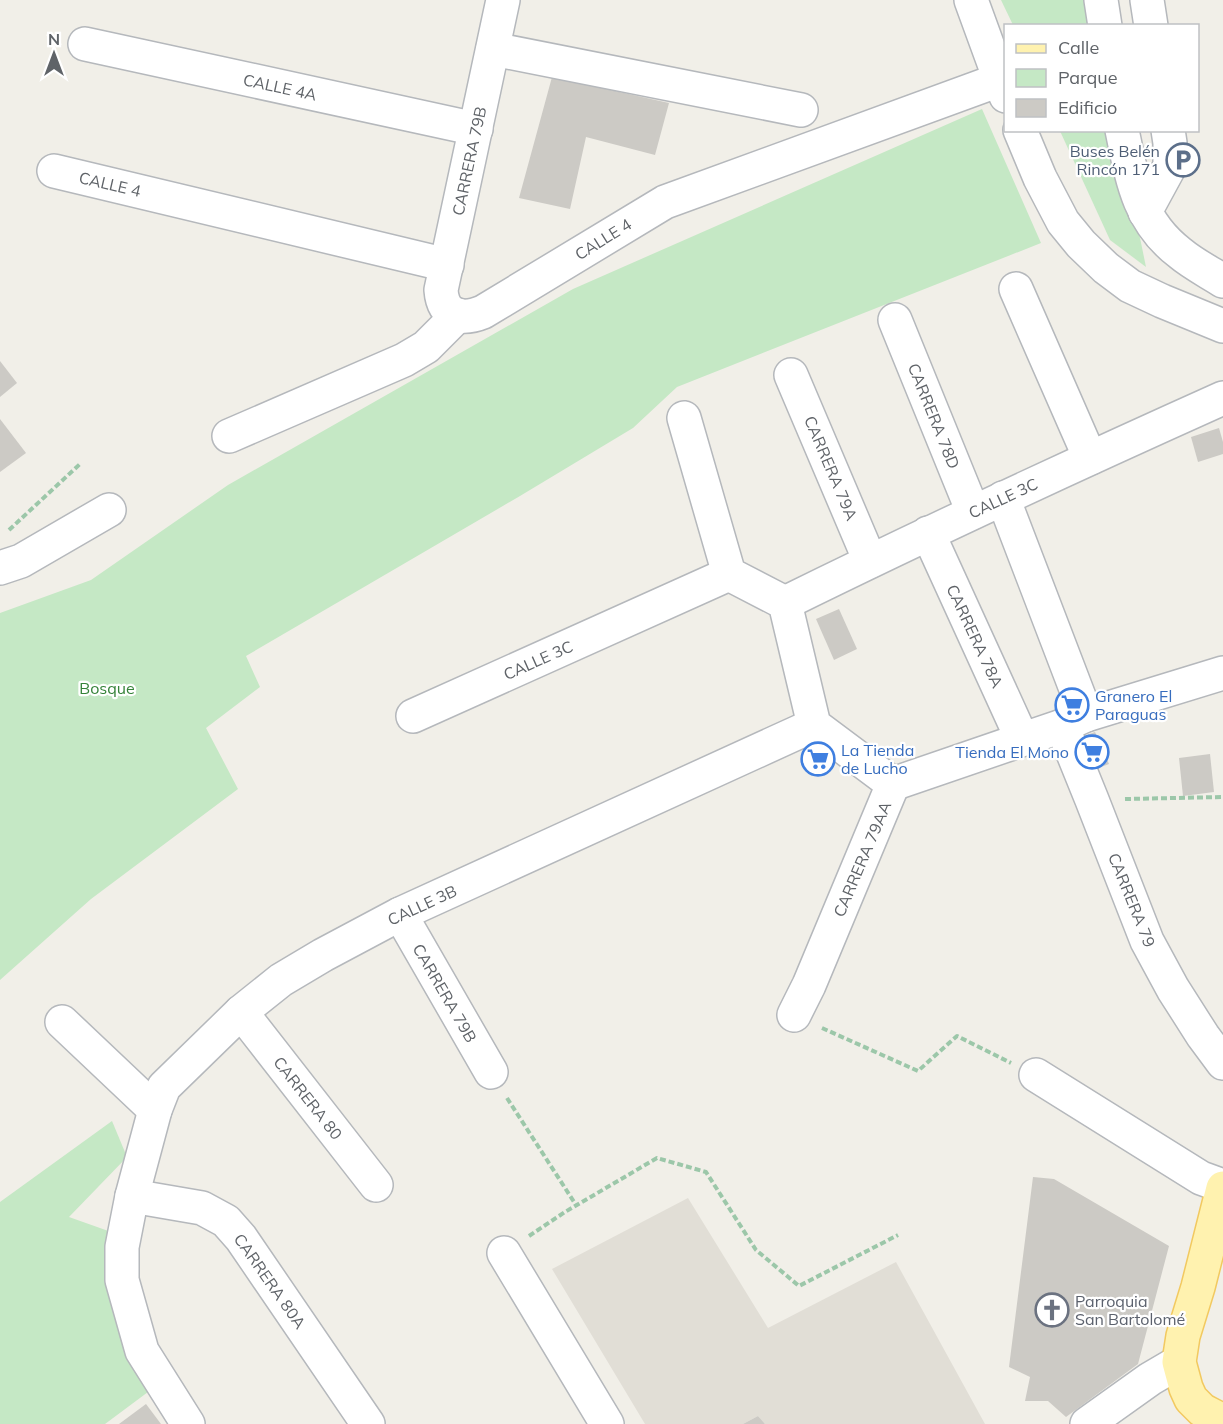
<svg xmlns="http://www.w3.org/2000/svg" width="1223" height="1424" viewBox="0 0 1223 1424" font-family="Mulish,sans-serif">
  <rect width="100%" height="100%" fill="#f1efe8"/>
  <polygon fill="#e1ded6" points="688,1198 768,1328 896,1262 985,1424 765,1424 758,1416 743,1424 645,1424 552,1269"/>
  <g fill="#c5e8c5">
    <polygon points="1001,0 1090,0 1096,25 1013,25"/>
    <polygon points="982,109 1041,243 677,387 633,428 520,496 246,656 260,687 206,728 238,789 91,899 0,980 0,613 91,580 228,485 573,289"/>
    <polygon points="1060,131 1118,131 1146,267 1110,240"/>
    <polygon points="112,1121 127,1157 69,1217 114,1233 148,1392 105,1424 0,1424 0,1202"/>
  </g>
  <g fill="#cccac5">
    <polygon points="552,77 669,103 655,155 586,137 570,209 519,198"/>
    <polygon points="0,361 17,383 0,397"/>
    <polygon points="0,419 26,453 0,472"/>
    <polygon points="1219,428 1223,442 1223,454 1198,462 1191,437"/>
    <polygon points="839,609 857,649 834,660 816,619"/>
    <polygon points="1095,732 1109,764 1088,772 1074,740"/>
    <polygon points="1210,754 1214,792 1183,796 1179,758"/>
    <polygon points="1033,1177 1054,1179 1169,1246 1138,1364 1066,1417 1048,1401 1025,1401 1030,1377 1009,1367"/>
    <polygon points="146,1404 161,1424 119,1424"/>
    <polygon points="758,1416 765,1424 743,1424"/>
  </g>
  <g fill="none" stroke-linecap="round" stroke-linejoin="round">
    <g stroke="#b5b8bc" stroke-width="36">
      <g id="minor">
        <path d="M503,0L441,290C443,316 461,321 483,312L665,202L999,80"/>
        <polyline points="971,0 1006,96"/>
        <polyline points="1101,0 1105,26"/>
        <polyline points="1147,0 1151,26"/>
        <polyline points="85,44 476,129"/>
        <polyline points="493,49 801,110"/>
        <polyline points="1020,130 1040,178 1063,222 1081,244 1106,268 1130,286 1162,301 1223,326"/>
        <path d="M1122,130C1132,179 1138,221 1180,253C1193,264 1209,272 1223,281"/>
        <polyline points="54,171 447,265"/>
        <polyline points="1145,212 1170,166 1170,143 1168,130"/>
        <polyline points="1016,289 1090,458"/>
        <polyline points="895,320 973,512"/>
        <polyline points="791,375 870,561"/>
        <polyline points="684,418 729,574 785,603 814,725 893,784 809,985 794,1015"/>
        <polyline points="229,436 404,360 426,347 458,315"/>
        <polyline points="1003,498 1086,715"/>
        <polyline points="928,533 1022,739"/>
        <polyline points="0,568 21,561 109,510"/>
        <path d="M785,603C929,532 1076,464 1223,398"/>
        <polyline points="413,716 729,574"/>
        <polyline points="1062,726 1092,800 1147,941 1173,989 1203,1036 1223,1063"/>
        <polyline points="893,784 1062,726 1086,715 1223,673"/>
        <polyline points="400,914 491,1072"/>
        <polyline points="241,1012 376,1185"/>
        <polyline points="62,1022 155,1110"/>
        <polyline points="1036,1075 1201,1178 1223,1186"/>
        <polyline points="132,1196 202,1208 226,1221 241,1238 368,1424"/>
        <polyline points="504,1253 607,1424"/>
        <polyline points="188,1424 142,1351 122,1280 122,1247 132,1196 155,1110 164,1087 241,1012 281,980 323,955 400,914 814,725"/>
        <polyline points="1087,1424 1150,1379 1179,1362"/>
      </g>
    </g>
    <g stroke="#f2c960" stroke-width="36">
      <polyline id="major" points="1223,1188 1198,1287 1183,1336 1179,1362 1186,1388 1191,1399 1202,1410 1223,1421"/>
    </g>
    <g stroke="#9cc7a9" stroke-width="4" stroke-dasharray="6 3" stroke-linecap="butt">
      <polyline points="9,530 80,464"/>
      <polyline points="1125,799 1223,797"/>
      <polyline points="822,1028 918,1071 957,1036 1011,1063"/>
      <polyline points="507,1098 576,1205"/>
      <polyline points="529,1236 565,1212 657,1158 706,1172 756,1250 799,1286 898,1235"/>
    </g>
    <use href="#minor" stroke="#fff" stroke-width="33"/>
    <use href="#major" stroke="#fff2af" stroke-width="33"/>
  </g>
  <defs>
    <g id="parking-ring" transform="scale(1.725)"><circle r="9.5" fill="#fff" stroke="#5c6f8a" stroke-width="1.5"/><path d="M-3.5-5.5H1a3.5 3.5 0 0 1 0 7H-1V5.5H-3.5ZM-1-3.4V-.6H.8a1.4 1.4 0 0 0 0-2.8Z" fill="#5c6f8a"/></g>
    <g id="supermarket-ring" transform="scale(1.725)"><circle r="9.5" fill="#fff" stroke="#3f7fe0" stroke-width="1.5"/><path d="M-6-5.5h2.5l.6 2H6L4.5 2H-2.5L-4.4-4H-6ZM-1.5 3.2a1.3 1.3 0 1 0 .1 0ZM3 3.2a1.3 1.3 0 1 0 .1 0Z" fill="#3f7fe0"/></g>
    <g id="church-ring" transform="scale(1.725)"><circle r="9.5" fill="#fff" stroke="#6b7280" stroke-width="1.5"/><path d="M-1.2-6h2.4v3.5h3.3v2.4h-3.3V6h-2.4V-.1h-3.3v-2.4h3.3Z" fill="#6b7280"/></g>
  </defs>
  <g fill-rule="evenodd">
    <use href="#parking-ring" x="1183" y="160"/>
    <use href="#supermarket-ring" x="1072" y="705"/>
    <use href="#supermarket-ring" x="1092" y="752"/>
    <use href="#supermarket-ring" x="818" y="759"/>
    <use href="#church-ring" x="1052" y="1310"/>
  </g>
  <g text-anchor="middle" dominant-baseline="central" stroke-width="4.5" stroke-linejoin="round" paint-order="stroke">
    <g font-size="16" fill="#5f6368" stroke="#fff">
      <text transform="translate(280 87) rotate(12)">CALLE 4A</text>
      <text transform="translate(469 161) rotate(-78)">CARRERA 79B</text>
      <text transform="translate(110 184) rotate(13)">CALLE 4</text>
      <text transform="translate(603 239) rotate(-32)">CALLE 4</text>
      <text transform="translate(934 416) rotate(68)">CARRERA 78D</text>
      <text transform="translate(831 468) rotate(67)">CARRERA 79A</text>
      <text transform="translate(1003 498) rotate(-25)">CALLE 3C</text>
      <text transform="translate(975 636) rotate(65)">CARRERA 78A</text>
      <text transform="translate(538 660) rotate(-24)">CALLE 3C</text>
      <text transform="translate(862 859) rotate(-67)">CARRERA 79AA</text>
      <text transform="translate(1132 900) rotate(68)">CARRERA 79</text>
      <text transform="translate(422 905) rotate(-25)">CALLE 3B</text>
      <text transform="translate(445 993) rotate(60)">CARRERA 79B</text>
      <text transform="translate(308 1098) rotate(52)">CARRERA 80</text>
      <text transform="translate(270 1281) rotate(55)">CARRERA 80A</text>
    </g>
    <g font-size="16" fill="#4e5e75" stroke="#fff" text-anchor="end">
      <text x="1160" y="151">Buses Belén<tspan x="1160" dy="18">Rincón 171</tspan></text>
    </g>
    <g font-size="16" fill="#348238" stroke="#fff">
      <text x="107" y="688">Bosque</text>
    </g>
    <g font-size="16" fill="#366cbe" stroke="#fff" text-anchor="start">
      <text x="1095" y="696">Granero El<tspan x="1095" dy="18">Paraguas</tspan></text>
      <text x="841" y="750">La Tienda<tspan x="841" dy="18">de Lucho</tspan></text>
      <text x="1069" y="752" text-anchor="end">Tienda El Mono</text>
    </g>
    <g font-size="16" fill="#5b616d" stroke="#fff" text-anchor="start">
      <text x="1075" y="1301">Parroquia<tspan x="1075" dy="18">San Bartolomé</tspan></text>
    </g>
  </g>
  <rect x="1004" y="24" width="195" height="108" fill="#ffffff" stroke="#bfc1c3" stroke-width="1.5"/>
  <rect x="1016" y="44" width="30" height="9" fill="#fff2af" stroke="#bfc1c3" stroke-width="1.5"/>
  <text x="1058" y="54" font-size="18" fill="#5f6368">Calle</text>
  <rect x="1016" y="69" width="30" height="18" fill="#c5e8c5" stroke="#bfc1c3" stroke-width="1.5"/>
  <text x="1058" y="84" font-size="18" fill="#5f6368">Parque</text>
  <rect x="1016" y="99" width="30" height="18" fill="#cccac5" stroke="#bfc1c3" stroke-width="1.5"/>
  <text x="1058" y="114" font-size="18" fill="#5f6368">Edificio</text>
  <g transform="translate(54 54)" stroke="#ffffff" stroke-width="4.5" paint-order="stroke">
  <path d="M0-4.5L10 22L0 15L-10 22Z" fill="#5f6368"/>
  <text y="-9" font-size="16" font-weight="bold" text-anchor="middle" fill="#5f6368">N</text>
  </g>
</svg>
